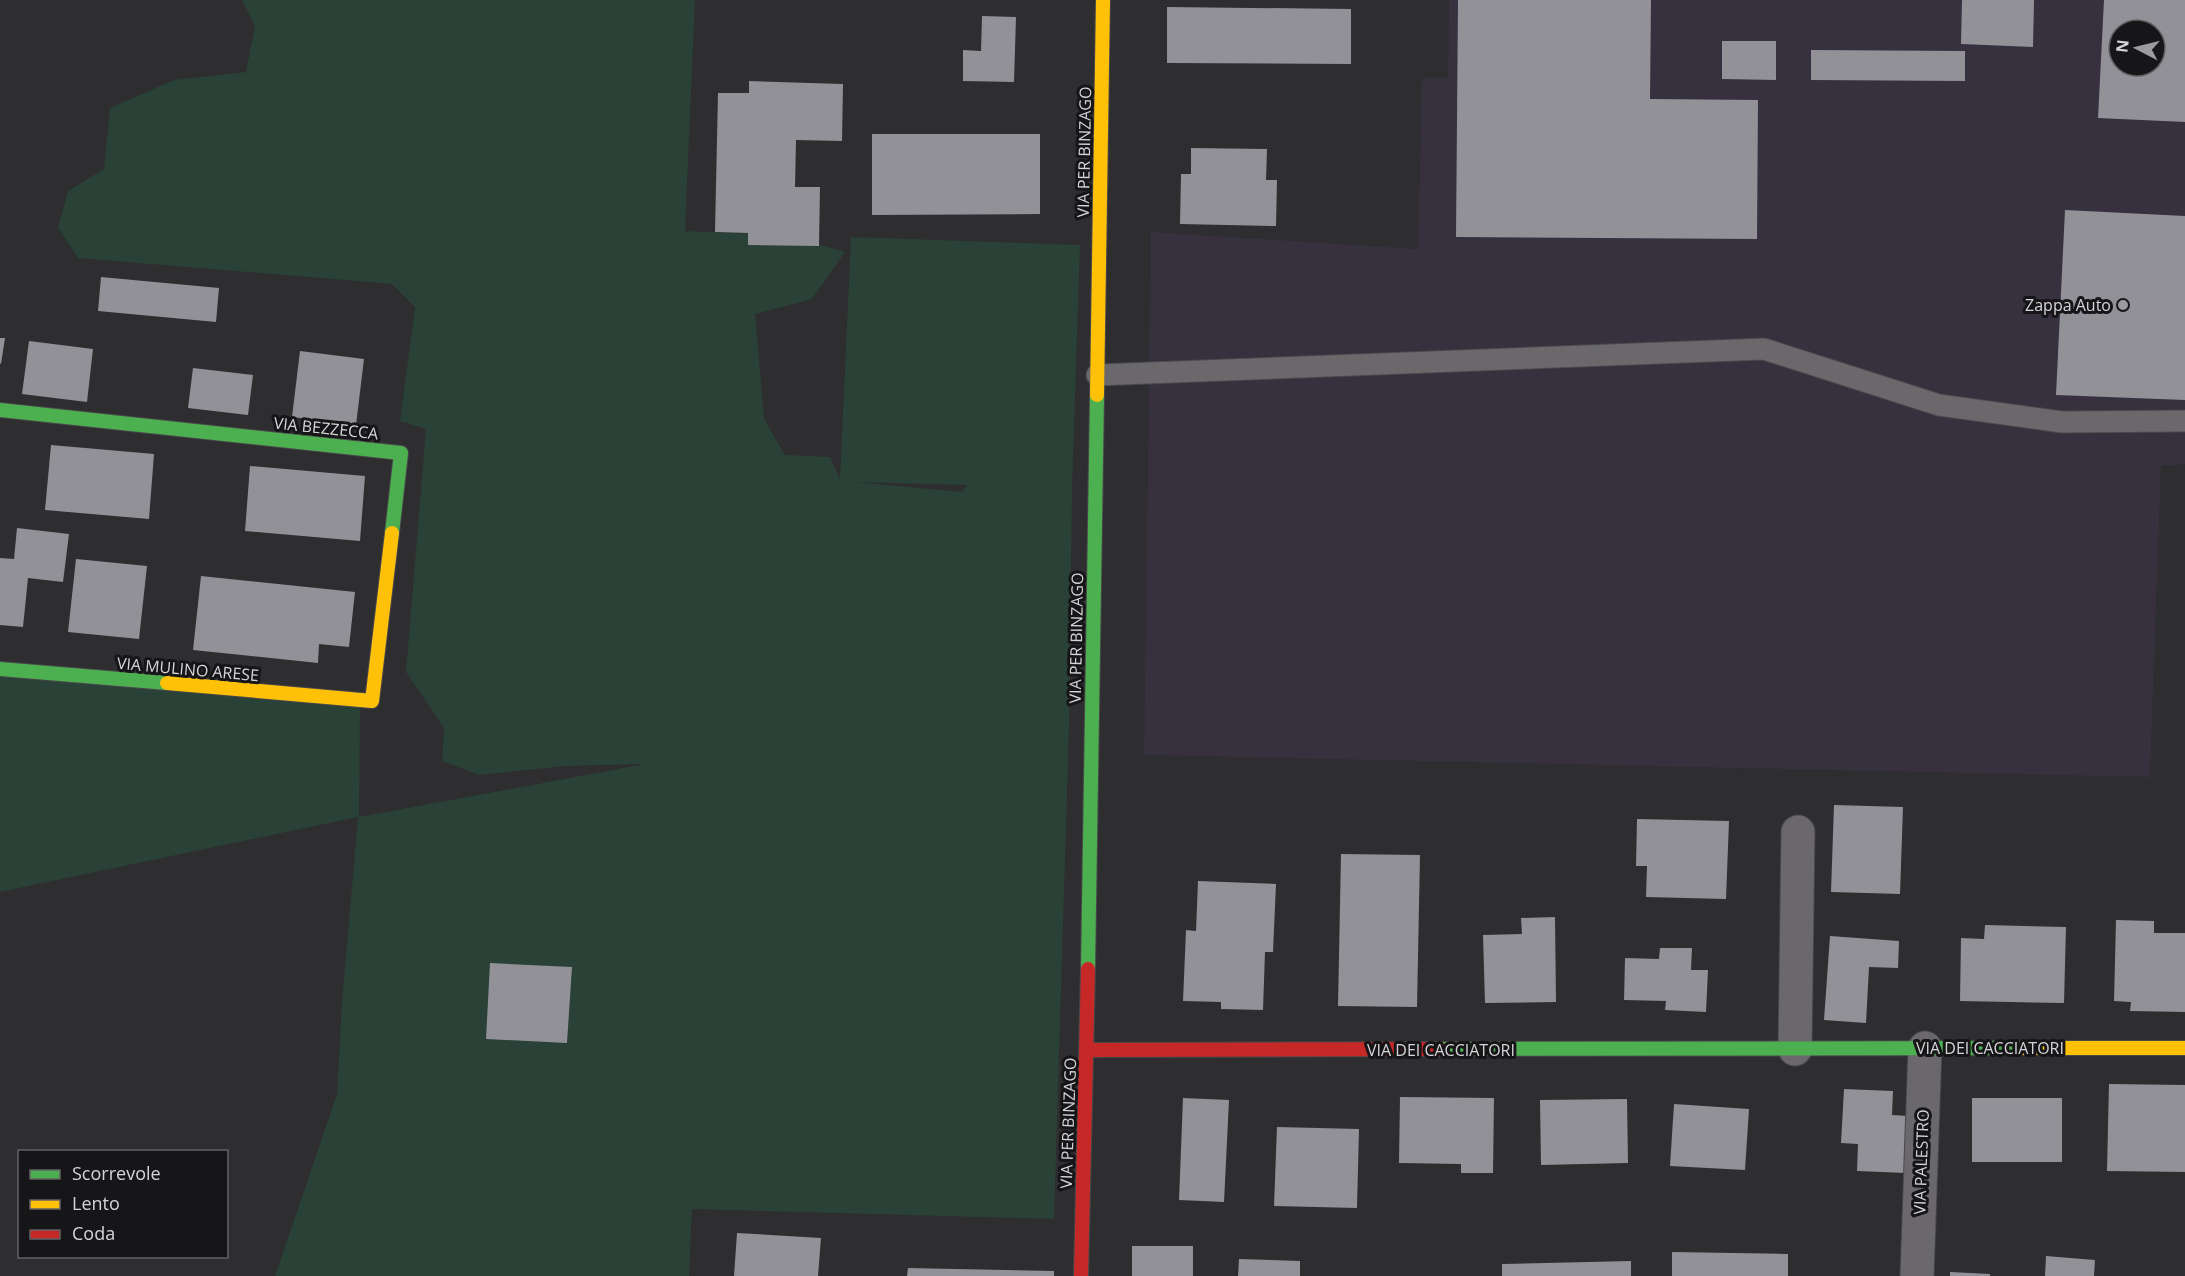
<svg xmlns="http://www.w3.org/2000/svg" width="2185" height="1276" viewBox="0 0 2185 1276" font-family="'Open Sans',sans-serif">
  <rect width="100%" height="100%" fill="#2e2d2f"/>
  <path fill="#36303f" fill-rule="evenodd" d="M1449,0H2185V464L2161,466L2150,777L1144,755L1151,232L1418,249L1422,78H1448ZM2119,30H2155V66H2119Z"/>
  <path fill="#294136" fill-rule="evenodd" d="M242,0H695L685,231L785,235L845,252L812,299L755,314L764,419L785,455L830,457L840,479L851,237L1080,245L1072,488L1069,728L1054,1219L692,1209L689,1276H275L337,1094L342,1003L358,817L0,892V676L360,703L359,817L645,764L565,766L479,775L442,761L444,728L406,672L426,429L400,421L415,307L392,284L78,258L58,228L68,191L104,169L110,108L174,80L246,72L255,26ZM855,482L966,485H967L962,492Z"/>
  <g fill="#929198" fill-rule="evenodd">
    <polygon points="1458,0 1651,0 1650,99 1758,100 1757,239 1456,237"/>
    <polygon points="1962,0 2034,0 2033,47 1961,44"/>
    <path d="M2104,0H2185V122L2098,118ZM2119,30H2155V66H2119Z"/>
    <polygon points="1167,7 1351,9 1351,64 1167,63"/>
    <polygon points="982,16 1016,17 1014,82 963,81 963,50 981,51"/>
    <polygon points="1722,41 1776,41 1776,80 1722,79"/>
    <polygon points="1811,50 1965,51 1965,81 1811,80"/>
    <polygon points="749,81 843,84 842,141 796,140 795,187 820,187 819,246 748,245 748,233 715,232 718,93 749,93"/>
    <polygon points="872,134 1040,134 1040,214 872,215"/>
    <polygon points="1191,148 1267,149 1266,180 1277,180 1276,226 1180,224 1181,174 1191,174"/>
    <polygon points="2065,210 2185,216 2185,400 2056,395"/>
    <polygon points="101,277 219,288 216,322 98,311"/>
    <polygon points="0,338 5,338 1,364 0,363"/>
    <polygon points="29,341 93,349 87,402 22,394"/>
    <polygon points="300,351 364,359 356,425 292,417"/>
    <polygon points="193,368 253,375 248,415 188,408"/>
    <polygon points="51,445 154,454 149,519 45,510"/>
    <polygon points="250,466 365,476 360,541 245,531"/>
    <polygon points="17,528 69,534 63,582 28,578 23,627 0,625 0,558 14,559"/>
    <polygon points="76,559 147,566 139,639 68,632"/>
    <polygon points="201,576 355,592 349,647 319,644 318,663 193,650"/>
    <polygon points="1834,805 1903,807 1900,894 1831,892"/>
    <polygon points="1637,819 1729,821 1726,899 1646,897 1647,866 1636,866"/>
    <polygon points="1341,854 1420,855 1417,1007 1338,1006"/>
    <polygon points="1198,881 1276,884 1273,952 1265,952 1263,1010 1221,1009 1221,1002 1183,1001 1186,930 1196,931"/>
    <polygon points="1555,917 1556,1002 1485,1003 1483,935 1522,934 1521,918"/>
    <polygon points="2116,920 2154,921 2154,933 2185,933 2185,1012 2130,1011 2131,1002 2114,1001"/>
    <polygon points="1985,925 2066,927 2064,1003 1960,1001 1961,938 1984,939"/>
    <polygon points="1830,936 1899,941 1898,968 1869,967 1866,1023 1824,1020"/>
    <polygon points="1660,948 1692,948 1691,970 1708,970 1706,1012 1665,1010 1666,1001 1624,1000 1625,958 1659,959"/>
    <polygon points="490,963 572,967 567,1043 486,1039"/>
    <polygon points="2109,1084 2185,1085 2185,1172 2107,1171"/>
    <polygon points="1844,1089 1893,1091 1892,1115 1908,1116 1906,1173 1857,1171 1858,1144 1841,1143"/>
    <polygon points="1400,1097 1494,1098 1493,1173 1461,1173 1461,1164 1399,1163"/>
    <polygon points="1183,1098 1229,1100 1224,1202 1179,1200"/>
    <rect x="1972" y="1098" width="90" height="64"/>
    <polygon points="1627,1099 1628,1163 1541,1165 1540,1100"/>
    <polygon points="1674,1104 1749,1109 1745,1170 1670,1166"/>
    <polygon points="1277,1127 1359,1129 1357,1208 1274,1206"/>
    <polygon points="737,1233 821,1238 818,1276 734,1276"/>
    <rect x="1132" y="1246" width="61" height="30"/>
    <polygon points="1672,1252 1788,1254 1788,1276 1672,1276"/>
    <polygon points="2046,1256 2095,1260 2094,1276 2045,1276"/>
    <polygon points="1239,1259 1300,1261 1300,1276 1238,1276"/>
    <polygon points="1631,1261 1631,1276 1502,1276 1502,1264"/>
    <polygon points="908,1268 1054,1271 1054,1276 907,1276"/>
    <polygon points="1950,1272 1990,1274 1990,1276 1950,1276"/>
  </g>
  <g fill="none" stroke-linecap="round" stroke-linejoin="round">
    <g stroke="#49484a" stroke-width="23">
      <polyline id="lane" points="1097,375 1764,349 1939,405 2062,422 2185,421"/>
    </g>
    <g stroke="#49484a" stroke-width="35">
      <g id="street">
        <polyline points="1795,1049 1798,832"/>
        <polyline points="1917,1276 1925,1048"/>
      </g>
    </g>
    <g stroke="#49484a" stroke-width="16">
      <g id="fast">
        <polyline points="0,410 401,453 392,533"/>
        <polyline points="0,669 167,683"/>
        <polyline points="1088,969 1097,395"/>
        <polyline points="1440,1049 2021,1048"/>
      </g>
    </g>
    <g stroke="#49484a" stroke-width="16">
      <g id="slow">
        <polyline points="1097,395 1103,0"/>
        <polyline points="167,683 372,701 392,533"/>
        <polyline points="2021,1048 2185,1048"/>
      </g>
    </g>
    <g stroke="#49484a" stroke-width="16">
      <g id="jam">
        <polyline points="1087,1050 1440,1049"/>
        <polyline points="1081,1276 1088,969"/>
      </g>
    </g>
    <use href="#lane" stroke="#6a686a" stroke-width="21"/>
    <use href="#street" stroke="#6a686a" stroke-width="33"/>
    <use href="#fast" stroke="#4caf50" stroke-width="14"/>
    <use href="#slow" stroke="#ffc107" stroke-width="14"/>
    <use href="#jam" stroke="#c62828" stroke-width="14"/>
  </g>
  <circle fill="#9b9a9c" stroke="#161517" stroke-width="2" cx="2123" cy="305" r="6"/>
  <g text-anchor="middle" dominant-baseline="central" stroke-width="6" stroke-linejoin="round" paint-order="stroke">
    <g font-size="16" fill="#d6d4d7" stroke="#161517">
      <text transform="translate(1084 152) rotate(-89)">VIA PER BINZAGO</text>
      <text transform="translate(326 428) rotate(6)">VIA BEZZECCA</text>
      <text transform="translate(1076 638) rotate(-89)">VIA PER BINZAGO</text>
      <text transform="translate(188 669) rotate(5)">VIA MULINO ARESE</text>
      <text x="1990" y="1048">VIA DEI CACCIATORI</text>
      <text x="1441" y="1050">VIA DEI CACCIATORI</text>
      <text transform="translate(1068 1123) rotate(-88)">VIA PER BINZAGO</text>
      <text transform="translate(1921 1162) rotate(-88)">VIA PALESTRO</text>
    </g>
    <g font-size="16" fill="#d6d4d7" stroke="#161517" text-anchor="end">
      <text x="2111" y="305">Zappa Auto</text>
    </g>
  </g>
  <rect x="18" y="1150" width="210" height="108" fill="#161517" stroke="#636164" stroke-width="1.5"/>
  <rect x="30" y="1170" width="30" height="9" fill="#4caf50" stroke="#636164" stroke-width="1.5"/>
  <text x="72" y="1180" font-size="18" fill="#d6d4d7">Scorrevole</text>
  <rect x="30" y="1200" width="30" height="9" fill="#ffc107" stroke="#636164" stroke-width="1.5"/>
  <text x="72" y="1210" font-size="18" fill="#d6d4d7">Lento</text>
  <rect x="30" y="1230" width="30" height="9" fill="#c62828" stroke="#636164" stroke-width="1.5"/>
  <text x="72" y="1240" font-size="18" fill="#d6d4d7">Coda</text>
  <g transform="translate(2137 48) rotate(277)"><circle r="28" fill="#161517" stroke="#636164" stroke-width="1.5"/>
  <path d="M0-4.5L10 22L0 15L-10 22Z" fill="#9b9a9c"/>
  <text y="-9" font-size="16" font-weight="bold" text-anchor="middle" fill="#d6d4d7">N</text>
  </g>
</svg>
